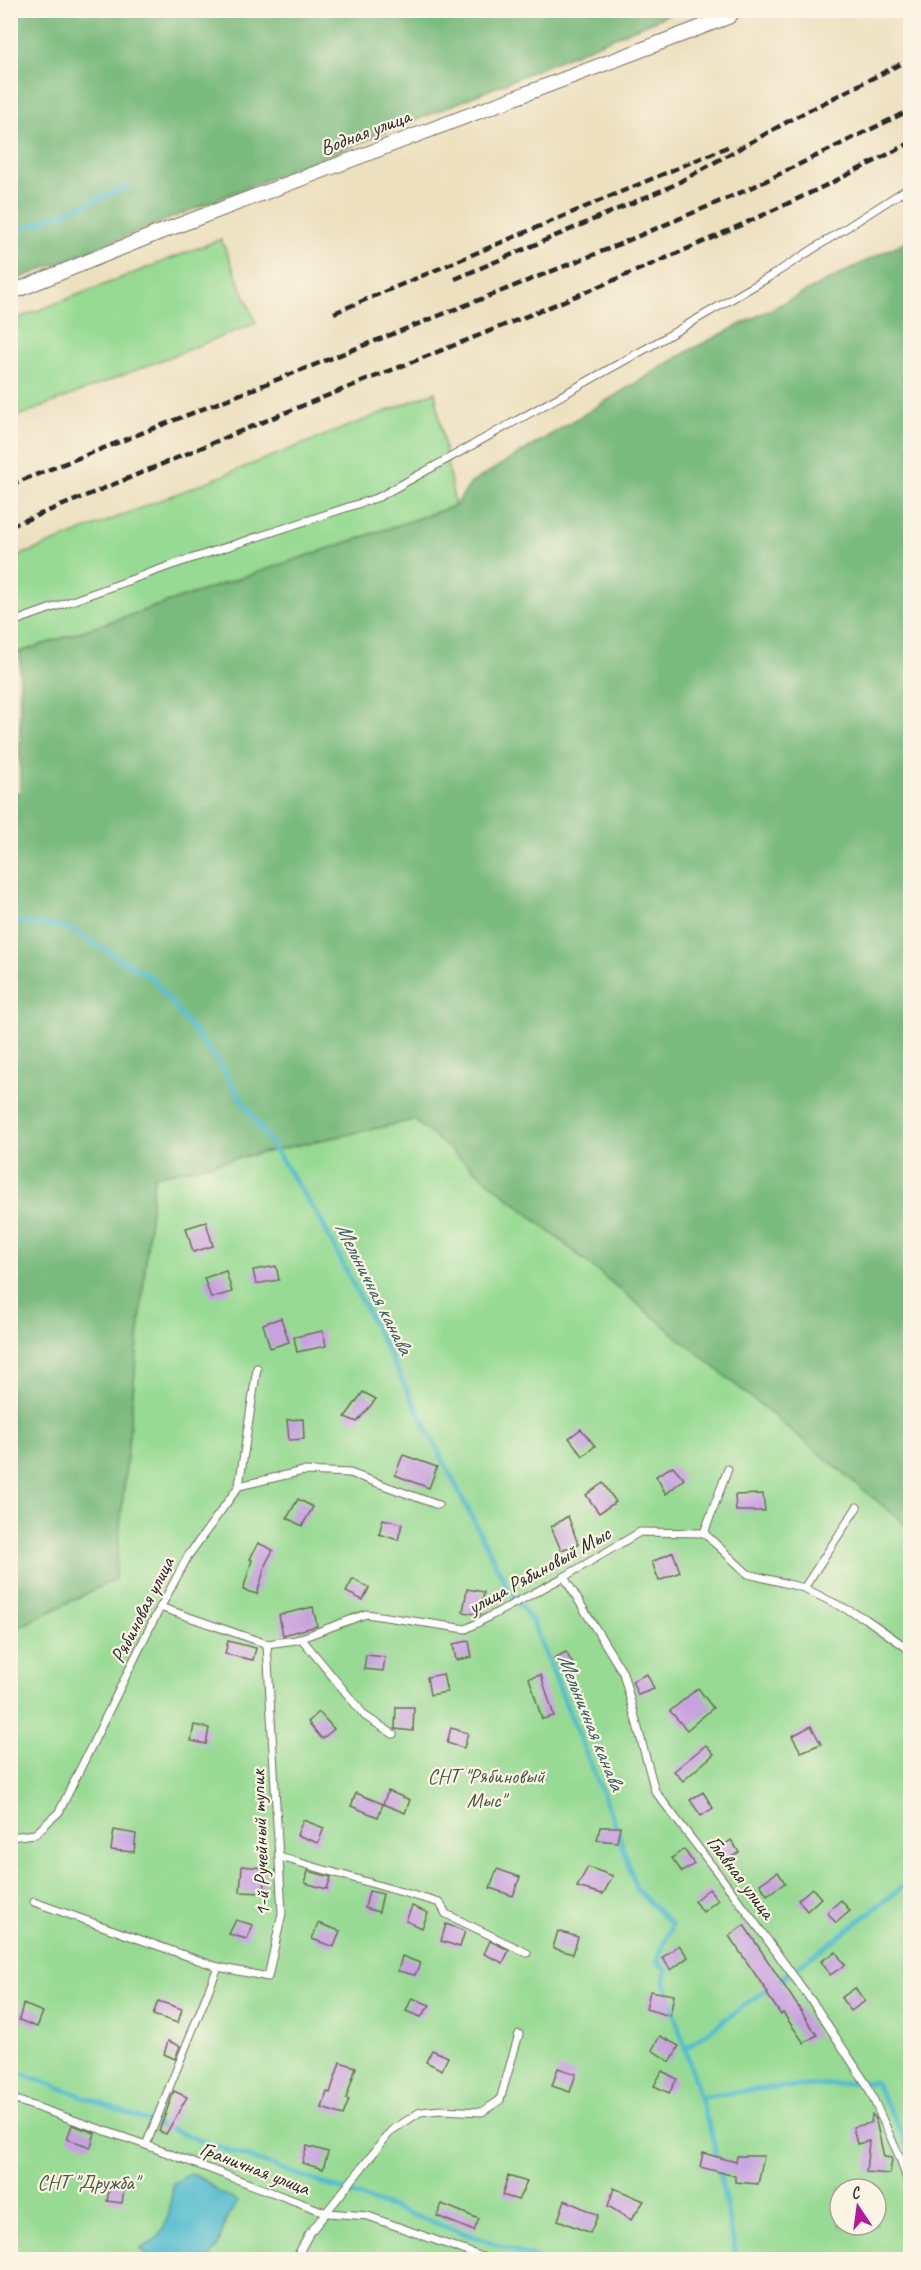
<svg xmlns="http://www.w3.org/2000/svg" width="921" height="2270" viewBox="0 0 921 2270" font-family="Caveat,sans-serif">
  <rect width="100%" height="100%" fill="#fcf5e5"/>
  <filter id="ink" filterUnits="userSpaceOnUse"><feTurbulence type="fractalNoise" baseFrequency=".0167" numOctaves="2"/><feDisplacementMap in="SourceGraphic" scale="12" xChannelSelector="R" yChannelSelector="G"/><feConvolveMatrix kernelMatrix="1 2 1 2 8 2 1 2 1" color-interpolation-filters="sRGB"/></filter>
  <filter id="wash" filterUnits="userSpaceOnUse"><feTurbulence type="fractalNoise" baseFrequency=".008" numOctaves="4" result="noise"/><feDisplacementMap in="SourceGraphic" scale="24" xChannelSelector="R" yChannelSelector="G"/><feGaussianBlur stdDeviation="1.35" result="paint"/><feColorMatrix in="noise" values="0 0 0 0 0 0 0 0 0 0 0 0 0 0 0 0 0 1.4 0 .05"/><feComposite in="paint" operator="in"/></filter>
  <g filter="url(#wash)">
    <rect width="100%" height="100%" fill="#ede0bf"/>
    <g fill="#97da93" stroke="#61825f" stroke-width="1.5" fill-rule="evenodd">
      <polygon points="221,239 256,323 11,419 11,321"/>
      <polygon points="435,392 455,506 11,655 11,559"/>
      <path d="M415,1120L910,1528V2259L11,2260V1631L115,1579L154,1176ZM840,2189H876V2225H840Z"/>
    </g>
    <g fill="#79ba7d" stroke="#527254" stroke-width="1.5">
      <polygon points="11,10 677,10 677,11 424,117 11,282"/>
      <polygon points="910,239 910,1528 414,1120 154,1176 115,1579 11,1631 10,794 20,792 20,652 455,506 471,483 690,350"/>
    </g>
    <path fill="#52bccf" stroke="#3e747d" stroke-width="1.5" d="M191,2174C208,2179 204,2181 216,2190C223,2196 231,2195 238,2202L226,2219L219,2244L210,2259H151L141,2249L159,2238L169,2214L173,2183Z"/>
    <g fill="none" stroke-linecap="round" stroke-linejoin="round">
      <g stroke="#52bccf" stroke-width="5">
        <polyline points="10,234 128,187"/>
        <polyline points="10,921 68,928 152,978 215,1058 320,1219 508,1588 532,1621 615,1824 637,1890 672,1925 659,1954 658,1962 666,1970 664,1980 712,2136 737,2260"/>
        <polyline points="685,2049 845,1932 910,1881"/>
        <polyline points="10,2069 199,2140 541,2260"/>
        <polyline points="700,2097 768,2088 875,2082 905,2139 910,2154"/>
      </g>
    </g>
    <g id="blocks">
      <g fill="#c7a2df">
        <polygon points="206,1222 213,1246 193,1252 186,1228"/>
        <polygon points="276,1266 279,1280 256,1284 253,1270"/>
        <polygon points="226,1271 232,1292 211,1298 204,1278"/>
        <polygon points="281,1318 289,1342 270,1348 263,1324"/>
        <polygon points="323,1331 326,1346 297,1352 294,1337"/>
        <polygon points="363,1392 376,1399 357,1422 345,1417"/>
        <polygon points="303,1419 304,1439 289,1440 287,1420"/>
        <polygon points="581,1429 595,1446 583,1456 569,1438"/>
        <polygon points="403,1455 437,1467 429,1488 395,1475"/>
        <polygon points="673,1466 684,1479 666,1494 656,1476"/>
        <polygon points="603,1483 616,1502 599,1513 586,1495"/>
        <polygon points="763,1494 765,1511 736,1511 735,1495"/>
        <polygon points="298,1499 313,1507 302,1526 287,1518"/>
        <polygon points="568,1516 578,1544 561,1550 551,1527"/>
        <polygon points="383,1519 402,1524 398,1540 379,1534"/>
        <polygon points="258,1543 273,1550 266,1563 257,1594 243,1590 252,1560 250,1559"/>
        <polygon points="673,1552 680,1572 659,1581 652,1562"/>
        <polygon points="353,1579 369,1588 363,1600 346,1592"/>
        <polygon points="467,1589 484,1592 480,1615 463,1612"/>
        <polygon points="313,1607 317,1626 283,1635 279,1615"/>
        <polygon points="228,1641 256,1648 253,1660 225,1654"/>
        <polygon points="469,1641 472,1657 456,1660 453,1644"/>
        <polygon points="566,1652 574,1666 562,1673 554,1658"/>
        <polygon points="366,1655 385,1657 383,1671 364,1669"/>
        <polygon points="443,1674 447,1692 430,1695 427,1677"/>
        <polygon points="647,1674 654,1689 638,1695 632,1681"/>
        <polygon points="541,1675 554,1716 542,1719 529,1678"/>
        <polygon points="698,1688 713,1708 687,1730 670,1711"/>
        <polygon points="396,1707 414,1707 413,1731 395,1729"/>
        <polygon points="319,1712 334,1729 322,1739 308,1722"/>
        <polygon points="194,1725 209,1728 206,1744 191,1741"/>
        <polygon points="811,1726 821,1744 801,1752 792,1736"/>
        <polygon points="451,1728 468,1733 464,1748 447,1743"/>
        <polygon points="706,1745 714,1754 683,1781 674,1771"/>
        <polygon points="388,1791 410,1800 405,1813 383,1804"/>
        <polygon points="703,1792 713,1808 701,1816 690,1800"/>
        <polygon points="356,1793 383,1804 378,1817 351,1806"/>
        <polygon points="303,1820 324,1828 318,1843 297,1835"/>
        <polygon points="600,1827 620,1827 617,1842 597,1840"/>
        <polygon points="114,1830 136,1834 134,1852 111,1850"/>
        <polygon points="731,1840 739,1852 724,1862 716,1851"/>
        <polygon points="684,1849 694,1864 682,1872 672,1858"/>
        <polygon points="242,1866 264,1868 265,1893 240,1892"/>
        <polygon points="588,1867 613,1876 603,1894 577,1887"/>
        <polygon points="497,1869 520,1877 513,1896 490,1888"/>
        <polygon points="308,1871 331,1877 327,1889 305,1883"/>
        <polygon points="778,1872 785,1883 767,1895 760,1884"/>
        <polygon points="812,1888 821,1898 807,1911 798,1900"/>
        <polygon points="709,1889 718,1900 703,1912 694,1901"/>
        <polygon points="369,1891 383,1894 379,1912 365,1908"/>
        <polygon points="841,1900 850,1911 836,1923 827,1912"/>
        <polygon points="412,1906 428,1913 422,1928 406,1921"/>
        <polygon points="236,1920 253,1925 247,1939 229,1934"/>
        <polygon points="318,1923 340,1931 334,1947 312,1939"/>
        <polygon points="446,1924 465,1931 460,1947 441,1941"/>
        <polygon points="744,1925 817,2035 804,2043 783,2013 781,2015 767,1994 768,1993 729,1936"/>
        <polygon points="558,1931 578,1937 573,1954 553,1948"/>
        <polygon points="490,1941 509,1950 503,1963 484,1954"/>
        <polygon points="679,1945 688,1957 671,1970 662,1958"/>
        <polygon points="836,1952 845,1965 830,1975 821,1961"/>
        <polygon points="402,1956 420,1963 415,1975 398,1971"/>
        <polygon points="855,1988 865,2001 851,2011 841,1998"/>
        <polygon points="650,1991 674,1995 670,2016 646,2009"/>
        <polygon points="412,1998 430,2005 421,2017 406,2011"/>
        <polygon points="158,2001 182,2009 178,2023 153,2015"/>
        <polygon points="23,2004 43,2012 37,2027 19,2020"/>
        <polygon points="660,2036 679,2046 670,2062 652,2050"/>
        <polygon points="168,2041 180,2046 175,2059 164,2054"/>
        <polygon points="432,2050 448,2057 442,2070 426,2062"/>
        <polygon points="340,2062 356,2067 346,2099 349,2100 343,2115 322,2108 327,2092 330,2093"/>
        <polygon points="558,2068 576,2074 570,2092 552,2086"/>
        <polygon points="662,2071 677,2079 669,2093 654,2086"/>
        <polygon points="174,2091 187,2097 166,2134 159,2131"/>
        <polygon points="872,2115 875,2117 884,2157 892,2158 890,2174 866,2172 869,2141 857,2144 853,2127 871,2123"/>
        <polygon points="72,2125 95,2133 91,2147 67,2139"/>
        <polygon points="307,2146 328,2152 323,2169 302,2163"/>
        <polygon points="703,2153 736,2162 737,2156 764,2156 758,2184 735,2182 735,2176 700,2167"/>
        <polygon points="508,2176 527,2182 518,2200 502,2195"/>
        <polygon points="111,2181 125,2183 122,2203 107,2201"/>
        <polygon points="614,2188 644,2201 631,2220 608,2206"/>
        <polygon points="565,2200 598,2215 590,2233 558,2220"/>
        <polygon points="442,2204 479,2219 474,2231 437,2216"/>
      </g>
    </g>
  </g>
  <g filter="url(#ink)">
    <use href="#blocks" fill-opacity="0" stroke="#6f6a5f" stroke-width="1.5"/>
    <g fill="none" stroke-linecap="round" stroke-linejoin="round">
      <g stroke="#6f6a5f" stroke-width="9">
        <g id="lane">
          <polyline points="10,623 172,565 379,497 649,347 771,276 910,187"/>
          <polyline points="239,1486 303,1471 350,1473 438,1505"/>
          <polyline points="704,1533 728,1469"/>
          <polyline points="564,1577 623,1673 655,1791 745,1909 816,2007 867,2085 900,2158 910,2189"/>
          <polyline points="804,1588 857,1507"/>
          <polyline points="160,1607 267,1644 296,1640 366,1614 466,1629 564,1577 640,1532 704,1533 748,1574 804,1588 866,1619 910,1650"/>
          <polyline points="301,1638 365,1716 393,1734"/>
          <polyline points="10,1837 35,1834 59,1812 151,1625 188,1556 239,1486 257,1368"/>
          <polyline points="280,1857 440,1903 446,1914 527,1953"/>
          <polyline points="34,1902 218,1967"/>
          <polyline points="10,2098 146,2145 327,2213 368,2216 491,2260"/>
          <polyline points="146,2145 218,1967 268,1977 282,1913 267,1644"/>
          <polyline points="295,2260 309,2234 391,2131 420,2112 441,2110 482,2112 500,2100 519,2034"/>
        </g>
      </g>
      <g stroke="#6f6a5f" stroke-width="16">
        <polyline id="street" points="10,293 158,233 728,17 735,10"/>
      </g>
      <use href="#lane" stroke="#fff" stroke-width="7"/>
      <use href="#street" stroke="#fff" stroke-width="14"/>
      <g stroke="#2b2b2b" stroke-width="4.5" stroke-dasharray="9 4.5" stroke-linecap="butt">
        <polyline points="455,279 674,185 794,118 910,59"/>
        <polyline points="334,313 732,145"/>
        <polyline points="10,485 608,249 749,189 910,110"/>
        <path d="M10,526C116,485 219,439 324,397C522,318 721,242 910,143"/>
      </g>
    </g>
  </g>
  <g text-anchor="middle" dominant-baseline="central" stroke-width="4.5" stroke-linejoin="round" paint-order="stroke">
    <g font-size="21" fill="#2b2b2b" stroke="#fcf5e5">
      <text transform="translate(365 132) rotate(-21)">Водная улица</text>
      <text transform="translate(539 1570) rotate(-29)">улица Рябиновый Мыс</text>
      <text transform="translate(142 1610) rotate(-63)">Рябиновая улица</text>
      <text transform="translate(260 1843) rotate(-92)">1-й Ручейный тупик</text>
      <text transform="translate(741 1877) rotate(53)">Главная улица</text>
      <text transform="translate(255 2168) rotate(21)">Граничная улица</text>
    </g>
    <g font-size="21" fill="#465745" stroke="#fcf5e5">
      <text x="486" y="1776">СНТ "Рябиновый<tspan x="486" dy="24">Мыс"</tspan></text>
      <text x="88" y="2182">СНТ "Дружба"</text>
    </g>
    <g font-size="22" font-style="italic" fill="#395e64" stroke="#fcf5e5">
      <text transform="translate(374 1288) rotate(63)">Мельничная канава</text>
      <text transform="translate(591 1722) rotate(68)">Мельничная канава</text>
    </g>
  </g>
  <rect width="921" height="2270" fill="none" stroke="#fcf5e5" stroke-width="36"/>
  <g transform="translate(858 2207) rotate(347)"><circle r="28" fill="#fcf5e5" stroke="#a8a49b" stroke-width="1.5"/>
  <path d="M0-4.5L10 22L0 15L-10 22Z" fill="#b5179e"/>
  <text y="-9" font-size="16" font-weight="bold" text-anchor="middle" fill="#2b2b2b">С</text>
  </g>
</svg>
